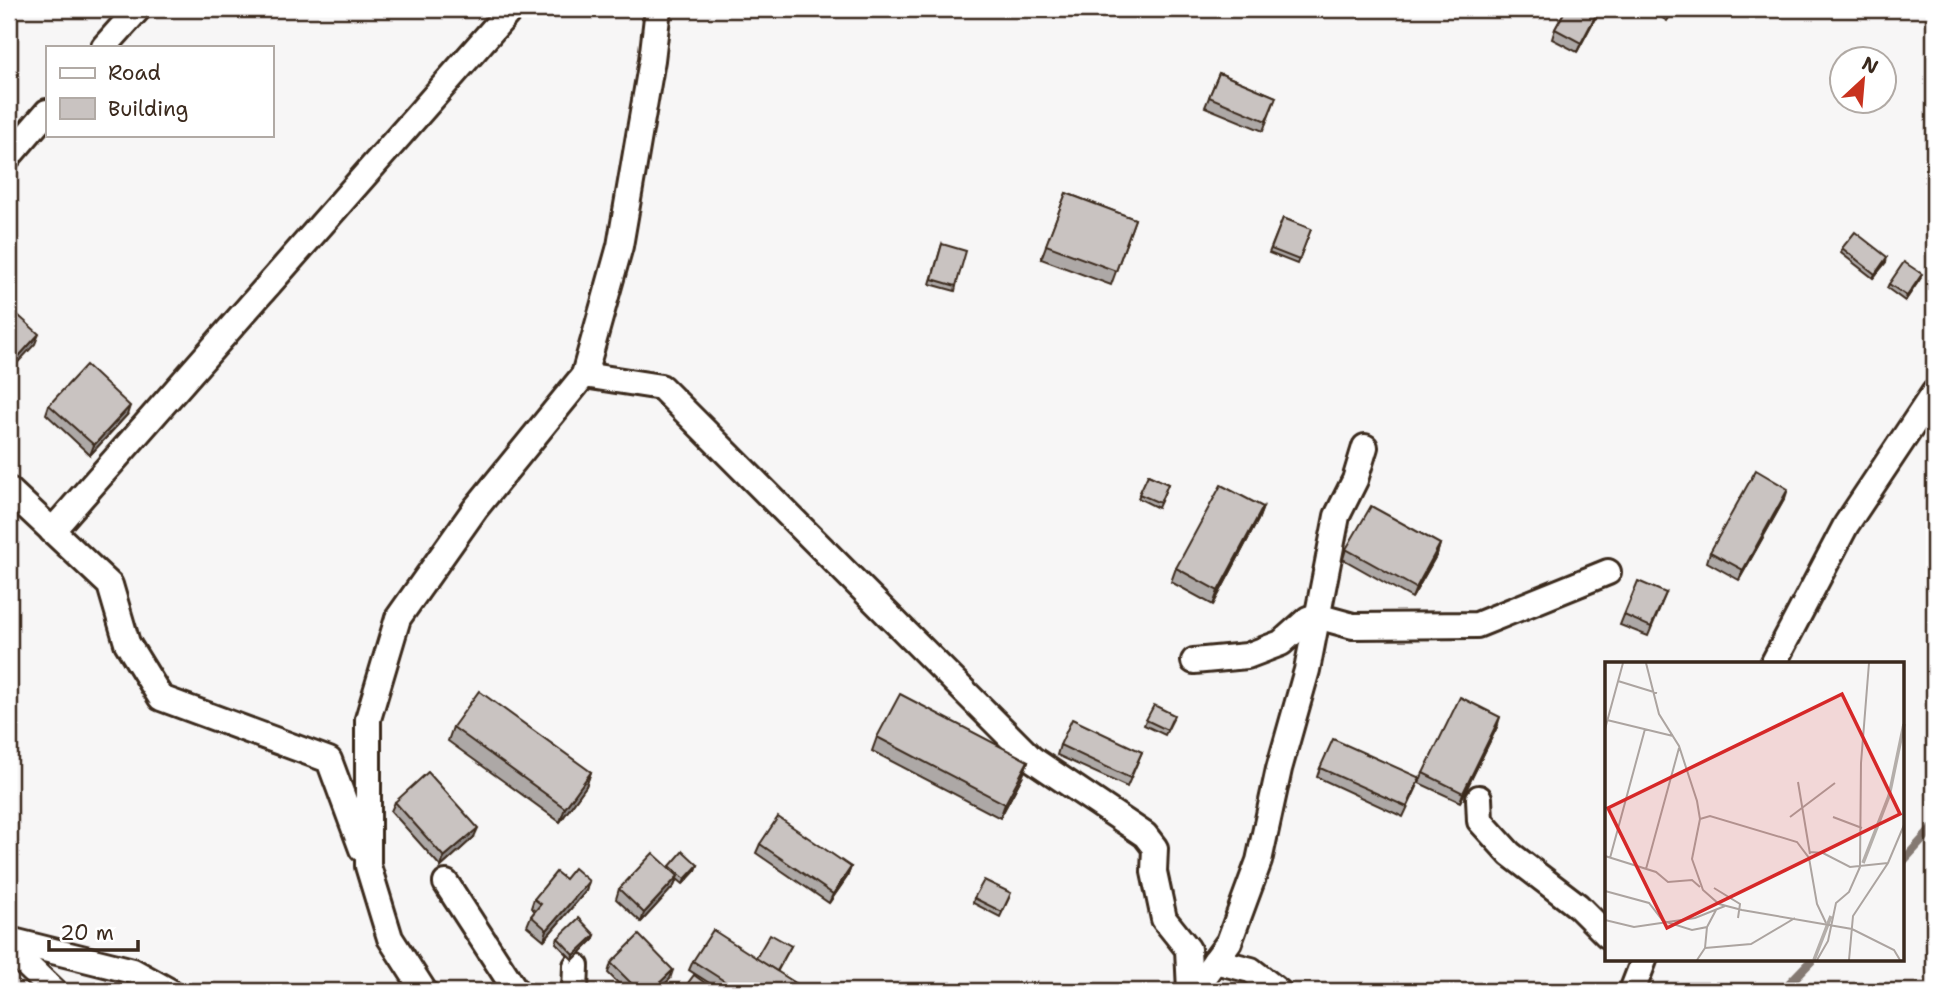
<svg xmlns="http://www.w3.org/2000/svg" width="1943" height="1000" viewBox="0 0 1943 1000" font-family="'Shantell Sans',sans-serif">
  <rect width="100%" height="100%" fill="#f7f6f6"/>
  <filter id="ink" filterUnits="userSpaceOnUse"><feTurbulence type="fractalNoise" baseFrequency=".0143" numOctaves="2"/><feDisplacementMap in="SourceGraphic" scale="14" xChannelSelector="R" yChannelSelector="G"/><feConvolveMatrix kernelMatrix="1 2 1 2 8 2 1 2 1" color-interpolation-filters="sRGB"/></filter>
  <g filter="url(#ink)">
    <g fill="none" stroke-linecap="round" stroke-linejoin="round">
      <g stroke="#847972" stroke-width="9">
        <polyline points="1903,861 1934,827"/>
        <polyline points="1782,991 1812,960"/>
      </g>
      <g stroke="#3b2a1e" stroke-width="30">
        <g id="street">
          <polyline points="104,47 138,9"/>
          <polyline points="9,156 47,112"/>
          <polyline points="584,375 661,387 1032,759 1145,835 1155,848 1154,872 1164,919 1188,949 1190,991"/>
          <polyline points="9,490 110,585 127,643 161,698 329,760 362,849"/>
          <polyline points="52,531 511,9"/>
          <polyline points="1194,661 1247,656 1281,643 1308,619 1317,616 1353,626 1477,625 1608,572"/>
          <polyline points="1773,664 1846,525 1934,393"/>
          <polyline points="1479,798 1480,821 1510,854 1578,906 1607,935"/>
          <polyline points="446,883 516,991"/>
          <polyline points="9,940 133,971 169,991"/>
          <polyline points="9,948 54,991"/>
          <polyline points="1215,961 1251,970 1278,991"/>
          <polyline points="424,991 390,938 368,866 368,719 398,618 475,509 584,375 620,246 652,60 658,9"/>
          <polyline points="575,991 576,966"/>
          <polyline points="1193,991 1229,942 1259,861 1279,769 1307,670 1337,516 1355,480 1365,447"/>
          <polyline points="1632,991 1644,960"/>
        </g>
      </g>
      <use href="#street" stroke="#fff" stroke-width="24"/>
    </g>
    <g fill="#ada8a6" stroke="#3b2a1e" stroke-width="2">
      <polygon points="1566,9 1600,9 1577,52 1552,39 1555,29"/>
      <polygon points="1648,9 1675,9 1667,21"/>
      <polygon points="1219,73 1276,97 1263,131 1205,107"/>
      <polygon points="1066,193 1135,219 1111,285 1041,259"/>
      <polygon points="1283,218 1311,229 1297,264 1269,253"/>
      <polygon points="942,244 956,286 955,291 930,284"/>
      <polygon points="1842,248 1886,262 1873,278 1841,253"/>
      <polygon points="1920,279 1905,301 1887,288 1889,284"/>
      <polygon points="49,405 127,415 90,455 46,414"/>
      <polygon points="1148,475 1168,484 1158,508 1138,498"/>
      <polygon points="1785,498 1739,580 1707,562 1710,552"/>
      <polygon points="1263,507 1258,520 1213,605 1171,582 1176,568"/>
      <polygon points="1440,544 1437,554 1412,598 1343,559 1346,549"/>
      <polygon points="1666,593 1648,636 1620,625 1624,615"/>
      <polygon points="1173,719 1165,735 1144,725 1146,720"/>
      <polygon points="453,727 591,772 586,786 560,822 448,741"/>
      <polygon points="1497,727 1460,802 1419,783 1423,773"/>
      <polygon points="877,737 1028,761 1023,775 1000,818 872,751"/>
      <polygon points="1060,745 1142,752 1127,787 1057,755"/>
      <polygon points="1320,768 1417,787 1403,817 1317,777"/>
      <polygon points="395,802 474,837 441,867 391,811"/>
      <polygon points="760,844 851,867 847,877 829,903 756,853"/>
      <polygon points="698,865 696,870 683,884 677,879 674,886 641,922 616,899 619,889 669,868 670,866"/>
      <polygon points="565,879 589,881 586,891 544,940 527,926 531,916 535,911 531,908 534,899"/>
      <polygon points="974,898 1009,898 1000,917 973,903"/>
      <polygon points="595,935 593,940 573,960 556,943 558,938"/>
      <polygon points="791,946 777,972 797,984 794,991 722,991 689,970 693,961 756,958"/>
      <polygon points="611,963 670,979 657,991 626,991 608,973"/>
    </g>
    <g fill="#8d8887" stroke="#3b2a1e" stroke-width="2">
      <polygon points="1599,9 1600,9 1577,52 1581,43"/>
      <polygon points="1887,257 1886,262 1873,278 1875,274"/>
      <polygon points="1922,274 1920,279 1905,301 1907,296"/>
      <polygon points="39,334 35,344 9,372 9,367"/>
      <polygon points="130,406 127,415 90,455 94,445"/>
      <polygon points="1788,489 1785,498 1739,580 1743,570"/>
      <polygon points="1263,507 1258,520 1213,605 1218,591"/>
      <polygon points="1440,544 1437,554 1412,598 1416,588"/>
      <polygon points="1500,717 1497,727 1460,802 1463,793"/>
      <polygon points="1028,761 1023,775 1000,818 1005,804"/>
      <polygon points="591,772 586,786 560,822 565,808"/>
      <polygon points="478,828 474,837 441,867 444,857"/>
      <polygon points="698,865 696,870 683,884 685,879"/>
      <polygon points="851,867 847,877 829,903 833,894"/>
      <polygon points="678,876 674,886 641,922 644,913"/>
      <polygon points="589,881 586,891 544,940 547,930"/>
      <polygon points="595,935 593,940 573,960 574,955"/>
      <polygon points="673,970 670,979 657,991 651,991"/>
    </g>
    <g fill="#c9c3c1" stroke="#3b2a1e" stroke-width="2">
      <polygon points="1566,9 1599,9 1581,43 1555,29"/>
      <polygon points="1657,9 1673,9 1669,16"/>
      <polygon points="1219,73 1276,97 1266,121 1209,97"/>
      <polygon points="1066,193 1135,219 1116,271 1046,245"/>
      <polygon points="1283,218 1311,229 1299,260 1271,249"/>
      <polygon points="1855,232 1887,257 1875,274 1842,248"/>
      <polygon points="942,244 966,251 956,286 932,279"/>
      <polygon points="1904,262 1922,274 1907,296 1889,284"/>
      <polygon points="9,307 39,334 9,367"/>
      <polygon points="86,365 130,406 94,445 49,405"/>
      <polygon points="1756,470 1788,489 1743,570 1710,552"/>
      <polygon points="1148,475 1168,484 1160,503 1139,494"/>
      <polygon points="1221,485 1263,507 1218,591 1176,568"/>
      <polygon points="1371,506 1440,544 1416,588 1346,549"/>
      <polygon points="1638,581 1666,593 1651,627 1624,615"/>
      <polygon points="479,691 591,772 565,808 453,727"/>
      <polygon points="900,694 1028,761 1005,804 877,737"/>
      <polygon points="1460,697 1500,717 1463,793 1423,773"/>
      <polygon points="1154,705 1174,715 1167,730 1146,720"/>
      <polygon points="1072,719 1142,752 1130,778 1060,745"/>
      <polygon points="1333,739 1420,778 1407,807 1320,768"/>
      <polygon points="428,772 478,828 444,857 395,802"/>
      <polygon points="778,817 851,867 833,894 760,844"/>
      <polygon points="683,851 698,865 685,879 670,866"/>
      <polygon points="653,853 678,876 644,913 619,889"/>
      <polygon points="574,868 589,881 547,930 531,916 541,904 534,899 556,872 565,879"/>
      <polygon points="984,880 1011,893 1002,912 974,898"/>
      <polygon points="579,918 595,935 574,955 558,938"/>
      <polygon points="713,930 797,984 793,991 740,991 693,961"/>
      <polygon points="770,934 791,946 777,971 756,958"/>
      <polygon points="639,935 673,970 651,991 639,991 611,963"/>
      <polygon points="694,975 716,991 682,991"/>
    </g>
  </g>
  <g transform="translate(1605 662)">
    <rect width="299" height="299" fill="#f7f6f6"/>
    <path fill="none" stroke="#b4aeaa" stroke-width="3.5" d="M258,201L284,134L299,62M209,298L226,254"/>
    <path fill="none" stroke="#aca4a0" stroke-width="2" d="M41,1L54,52L74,84L92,139L95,157L87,197L98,228L114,242L137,248L247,267L289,288L295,298M13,19L52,31M2,58L68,74M0,67L18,1M193,120L205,192M185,155L230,121M228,155L257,166M95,157L105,154L192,180L204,196L212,242L221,261M205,190L218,191L245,205L283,201M0,194L51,210L63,220L87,218L95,225M5,196L40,67M41,207L74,86M109,226L135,242L133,256M0,229L44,241L58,259L87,268L102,265L111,248M0,258L29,265L90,256L120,244M100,286L146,282L190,256M92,298L100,286L102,265M212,298L223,279L231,241L244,230L255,205L256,101L264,1M244,298L248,254L283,201L299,163"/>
    <path fill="#d62828" fill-opacity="0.15" stroke="#d62828" stroke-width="3.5" d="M237,32L295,152L62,266L3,146Z"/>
    <rect width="299" height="299" fill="none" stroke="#3b2a1e" stroke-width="3.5"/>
  </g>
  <rect width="1943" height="1000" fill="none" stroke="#fff" stroke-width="35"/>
  <rect x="18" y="18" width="1908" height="965" fill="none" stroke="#3b2a1e" stroke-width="2.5" filter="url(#ink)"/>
  <rect x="46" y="46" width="228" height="91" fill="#ffffff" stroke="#b1aaa5" stroke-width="2"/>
  <rect x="60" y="68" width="35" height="10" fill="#ffffff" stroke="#b1aaa5" stroke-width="2"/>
  <text x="108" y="80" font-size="21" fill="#3b2a1e">Road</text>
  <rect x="60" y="98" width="35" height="21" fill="#c9c3c1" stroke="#b1aaa5" stroke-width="2"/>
  <text x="108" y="116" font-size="21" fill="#3b2a1e">Building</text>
  <g transform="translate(1863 80) rotate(26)"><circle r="33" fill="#ffffff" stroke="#b1aaa5" stroke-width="2"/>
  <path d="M0-5L12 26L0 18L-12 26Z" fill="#c8321e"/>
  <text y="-10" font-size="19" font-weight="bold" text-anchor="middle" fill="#3b2a1e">N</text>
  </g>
  <path d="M49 940v10h89v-10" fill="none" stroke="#3b2a1e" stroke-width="3.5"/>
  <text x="60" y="940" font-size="21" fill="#3b2a1e" stroke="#ffffff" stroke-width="5" paint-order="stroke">20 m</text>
</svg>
